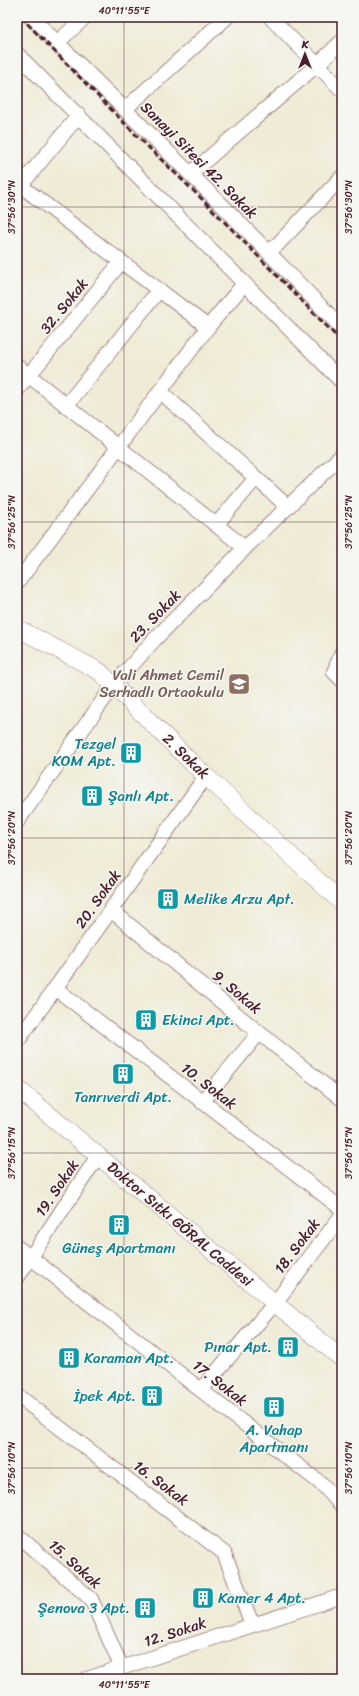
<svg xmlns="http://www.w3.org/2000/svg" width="359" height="1696" viewBox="0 0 359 1696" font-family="Sriracha,sans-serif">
  <rect width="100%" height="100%" fill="#f6f6f2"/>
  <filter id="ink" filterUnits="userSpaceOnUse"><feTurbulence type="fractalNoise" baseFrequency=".025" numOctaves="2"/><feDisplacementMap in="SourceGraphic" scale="8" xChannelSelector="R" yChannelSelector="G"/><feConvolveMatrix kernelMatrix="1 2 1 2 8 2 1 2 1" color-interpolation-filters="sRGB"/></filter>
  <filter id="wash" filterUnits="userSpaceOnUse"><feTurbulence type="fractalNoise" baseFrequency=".012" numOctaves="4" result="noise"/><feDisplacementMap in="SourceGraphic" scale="16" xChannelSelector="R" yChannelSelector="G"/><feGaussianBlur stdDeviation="0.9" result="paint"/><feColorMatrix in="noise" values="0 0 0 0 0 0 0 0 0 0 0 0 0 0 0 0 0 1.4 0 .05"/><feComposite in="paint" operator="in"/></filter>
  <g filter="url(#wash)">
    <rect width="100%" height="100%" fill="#efebd6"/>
  </g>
  <g filter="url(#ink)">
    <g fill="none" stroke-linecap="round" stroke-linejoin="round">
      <g stroke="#9c8580" stroke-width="16">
        <g id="minor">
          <polyline points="31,17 231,214 342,328"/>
          <polyline points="270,17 342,90"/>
          <polyline points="57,43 85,17"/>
          <polyline points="17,54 342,382"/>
          <polyline points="125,109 227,17"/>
          <polyline points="190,174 317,65 342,41"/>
          <polyline points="17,183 208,327"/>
          <polyline points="17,190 79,115"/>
          <polyline points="268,252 277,245 342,177"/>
          <polyline points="17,366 245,548"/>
          <polyline points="17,390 121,262"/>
          <polyline points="160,391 288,507"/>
          <polyline points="66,406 159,290"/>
          <polyline points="216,525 256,478"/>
          <polyline points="17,583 208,327 244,284"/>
          <polyline points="342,652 334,672 342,680"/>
          <polyline points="17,822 114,685 155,639 245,548 342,455"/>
          <polyline points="111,910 247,1023 342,1099"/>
          <polyline points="55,988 342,1209"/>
          <polyline points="17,1042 206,776"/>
          <polyline points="202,1102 259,1033"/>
          <polyline points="17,1247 323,1485 342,1506"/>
          <polyline points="17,1278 98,1156"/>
          <polyline points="201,1390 275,1303 342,1215"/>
          <polyline points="17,1395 224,1553 252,1624"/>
          <polyline points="17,1535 91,1599 122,1668"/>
          <polyline points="87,1679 342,1596"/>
        </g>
      </g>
      <g stroke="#9c8580" stroke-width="18">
        <g id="tertiary">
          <polyline points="17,628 99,671 194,765 342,903"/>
          <polyline points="17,1088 342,1359"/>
        </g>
      </g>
      <use href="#minor" stroke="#fff" stroke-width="14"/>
      <use href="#tertiary" stroke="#fff" stroke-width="17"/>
      <polyline stroke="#4a1f2b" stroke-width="3" stroke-dasharray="6 3" stroke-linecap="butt" points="21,17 137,136 205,202 342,342"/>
    </g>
  </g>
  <path fill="none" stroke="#4a1f2b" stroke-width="1" stroke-opacity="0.45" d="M124,17V1679M17,207H342M17,522H342M17,838H342M17,1153H342M17,1468H342"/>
  <defs>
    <g id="school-square" transform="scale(1.15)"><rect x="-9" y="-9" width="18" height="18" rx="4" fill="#8d6e63" stroke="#f6f6f2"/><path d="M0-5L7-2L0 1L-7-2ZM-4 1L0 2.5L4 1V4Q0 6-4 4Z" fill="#fff"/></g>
    <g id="building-square" transform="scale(1.15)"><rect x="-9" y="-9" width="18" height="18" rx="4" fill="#0f9aa8" stroke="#f6f6f2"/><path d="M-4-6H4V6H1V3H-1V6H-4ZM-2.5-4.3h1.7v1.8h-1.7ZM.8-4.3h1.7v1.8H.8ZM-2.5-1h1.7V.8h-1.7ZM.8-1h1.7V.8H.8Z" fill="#fff"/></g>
  </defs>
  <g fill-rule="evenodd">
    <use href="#school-square" x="239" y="684"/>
    <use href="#building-square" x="131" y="753"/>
    <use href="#building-square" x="92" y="796"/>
    <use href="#building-square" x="168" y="899"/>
    <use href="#building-square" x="146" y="1020"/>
    <use href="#building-square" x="123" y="1074"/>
    <use href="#building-square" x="119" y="1225"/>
    <use href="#building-square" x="288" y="1347"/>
    <use href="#building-square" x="69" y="1358"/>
    <use href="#building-square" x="152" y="1396"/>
    <use href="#building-square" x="274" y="1407"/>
    <use href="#building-square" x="203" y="1598"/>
    <use href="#building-square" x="145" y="1608"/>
  </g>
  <g text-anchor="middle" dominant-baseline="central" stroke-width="3" stroke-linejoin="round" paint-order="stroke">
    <g font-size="15" fill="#4a1f2b" stroke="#f6f6f2">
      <text transform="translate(199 160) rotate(45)">Sanayi Sitesi 42. Sokak</text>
      <text transform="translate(64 306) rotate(-51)">32. Sokak</text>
      <text transform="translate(155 616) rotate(-46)">23. Sokak</text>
      <text transform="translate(186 756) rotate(44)">2. Sokak</text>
      <text transform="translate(98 899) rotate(-55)">20. Sokak</text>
      <text transform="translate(237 992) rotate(40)">9. Sokak</text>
      <text transform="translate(209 1086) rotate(38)">10. Sokak</text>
      <text transform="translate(57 1188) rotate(-56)">19. Sokak</text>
      <text transform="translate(180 1224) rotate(40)">Doktor Sıtkı GÖRAL Caddesi</text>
      <text transform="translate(297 1246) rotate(-53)">18. Sokak</text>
      <text transform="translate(220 1383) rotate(38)">17. Sokak</text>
      <text transform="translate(161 1483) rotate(37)">16. Sokak</text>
      <text transform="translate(75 1564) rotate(42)">15. Sokak</text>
      <text transform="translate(175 1632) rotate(-18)">12. Sokak</text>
    </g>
    <g font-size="15" fill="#785e54" stroke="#f6f6f2" text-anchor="end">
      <text x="224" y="675">Vali Ahmet Cemil<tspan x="224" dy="17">Serhadlı Ortaokulu</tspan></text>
    </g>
    <g font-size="15" fill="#0d838f" stroke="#f6f6f2" text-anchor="start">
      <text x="116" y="744" text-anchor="end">Tezgel<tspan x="116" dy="17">KOM Apt.</tspan></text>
      <text x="108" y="796">Şanlı Apt.</text>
      <text x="184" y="899">Melike Arzu Apt.</text>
      <text x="162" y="1020">Ekinci Apt.</text>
      <text x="123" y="1097" text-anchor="middle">Tanrıverdi Apt.</text>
      <text x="119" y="1248" text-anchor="middle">Güneş Apartmanı</text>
      <text x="272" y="1347" text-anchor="end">Pınar Apt.</text>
      <text x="84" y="1358">Karaman Apt.</text>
      <text x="136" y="1396" text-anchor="end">İpek Apt.</text>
      <text x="274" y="1430" text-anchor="middle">A. Vahap<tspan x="274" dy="17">Apartmanı</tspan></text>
      <text x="218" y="1598">Kamer 4 Apt.</text>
      <text x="130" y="1608" text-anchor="end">Şenova 3 Apt.</text>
    </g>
  </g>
  <rect width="359" height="1696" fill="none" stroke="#f6f6f2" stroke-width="44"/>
  <g transform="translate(305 54)" stroke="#f6f6f2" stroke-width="3" paint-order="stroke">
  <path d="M0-3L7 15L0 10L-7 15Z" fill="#4a1f2b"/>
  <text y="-6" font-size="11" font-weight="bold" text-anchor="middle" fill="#4a1f2b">K</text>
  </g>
  <rect x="22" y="22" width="315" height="1652" fill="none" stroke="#4a1f2b" stroke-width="1.5"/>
  <g font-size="10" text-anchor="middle" fill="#4a1f2b">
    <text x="124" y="14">40°11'55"E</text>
    <text transform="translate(11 207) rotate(-90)" y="4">37°56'30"N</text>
    <text transform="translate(348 207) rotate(-90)" y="4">37°56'30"N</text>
    <text transform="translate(11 522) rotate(-90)" y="4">37°56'25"N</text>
    <text transform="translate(348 522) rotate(-90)" y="4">37°56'25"N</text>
    <text transform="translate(11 838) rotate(-90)" y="4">37°56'20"N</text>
    <text transform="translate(348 838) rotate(-90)" y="4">37°56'20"N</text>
    <text transform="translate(11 1153) rotate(-90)" y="4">37°56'15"N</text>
    <text transform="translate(348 1153) rotate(-90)" y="4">37°56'15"N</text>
    <text transform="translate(11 1468) rotate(-90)" y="4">37°56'10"N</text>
    <text transform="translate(348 1468) rotate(-90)" y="4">37°56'10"N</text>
    <text x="124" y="1688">40°11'55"E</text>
  </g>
</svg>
